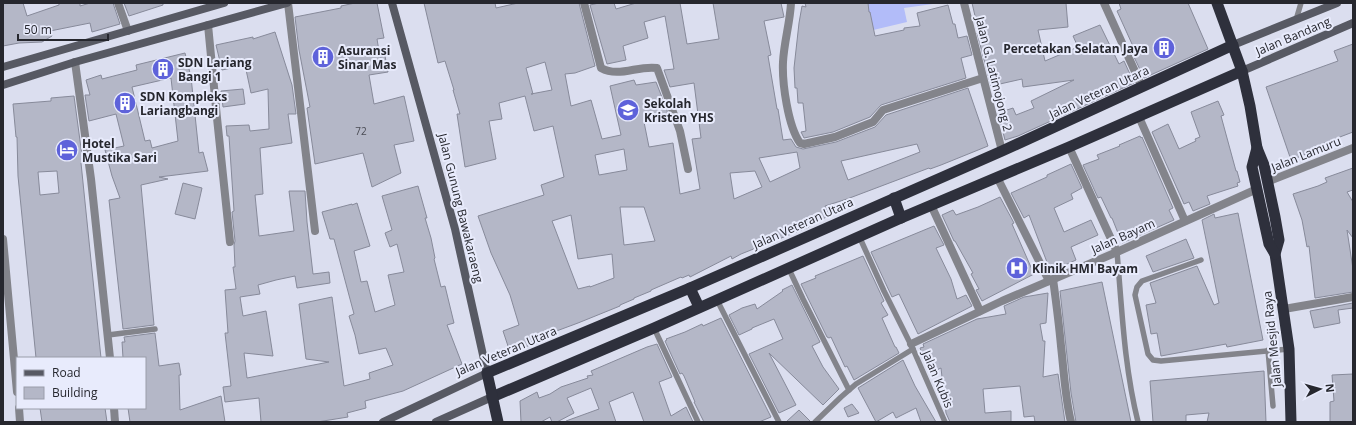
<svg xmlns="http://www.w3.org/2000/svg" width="1356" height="425" viewBox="0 0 1356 425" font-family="'Open Sans',sans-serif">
  <rect width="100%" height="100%" fill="#dbdeef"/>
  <polygon fill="#b2bcf9" points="860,3 940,3 904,8 907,22 869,31"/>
  <g fill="#b4b7c7" stroke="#878a9a" fill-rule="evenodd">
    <polygon points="3,3 23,3 27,16 59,5 59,3 80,3 80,6 90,3 113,3 120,24 92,32 90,23 50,31 52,36 42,42 19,43 3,46"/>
    <polygon points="124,3 163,3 163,5 129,16"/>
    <polygon points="355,3 377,3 384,38 377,39 380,57 385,56 388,72 369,75 374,104 404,96 414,141 394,145 401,173 372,187 363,153 315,164 307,108 310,107 299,50 295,17 341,8 341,6"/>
    <path d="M424,3H495L496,8L518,3H579L595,66L575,73L565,74L571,106L591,100L602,139L621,135L610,86L634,80L636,85L656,82L667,110L668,119L644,122L649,147L673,143L680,194L700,189L692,139L701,138L694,83L670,87L664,70L674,69L665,16L644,22L648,38L623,46L626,60L607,64L590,5L599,3H614L616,9L636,3H680L687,44L719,39L713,3H781L784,17L764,21L771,55L768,56L777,109H778L783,140L791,139L796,147L803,149L836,142L875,127L886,115L968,88L988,146L941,165L930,169L929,168L847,199L825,206L829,216L808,225L809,227L741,254L732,259L731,256L690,277L689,275L682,278L681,277L651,290V291L634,298V299L620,305V306L578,323L543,336L545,340L510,352L503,331L519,325L510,295L491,253L478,216L544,195L541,185L564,177L553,126L534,131L525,96L499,103L502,119L489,121L496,159L465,167L457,114H460L453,90H454L445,61L438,63ZM545,62L552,90L531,94H533L526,68ZM917,144L920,152L848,180L841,161ZM624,149L627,170L599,175L595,155ZM797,152L800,168L770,182L759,158ZM755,171L762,187L734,199L730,173ZM620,207H644L655,241L624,245ZM571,215L578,259L612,254L614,278L590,287V286L578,289L552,221Z"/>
    <polygon points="805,3 868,3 869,12 870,12 875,36 904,30 904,28 920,26 917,13 948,5 953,24 955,24 958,38 967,36 972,55 961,58 966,78 881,105 870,117 833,132 804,138 801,132 806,131 803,103 798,103 797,88 795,88 794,68 799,23 802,6 806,7"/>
    <polygon points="972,3 1066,3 1068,27 1038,30 1045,61 1078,47 1073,36 1100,25 1119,64 1124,61 1134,83 1018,136 1005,140 998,113 1013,108 1016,115 1034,108 1031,101 1074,80 1023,87 1022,79 991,86 977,33 979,33"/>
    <polygon points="1119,3 1188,3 1208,49 1144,78 1134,57 1137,55 1117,11 1121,9"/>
    <polygon points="275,32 292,85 296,114 288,114 292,143 260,148 263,194 255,195 259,236 294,231 289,191 305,191 307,222 313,274 329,272 330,283 297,288 295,276 276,280 258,285 260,294 240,297 243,316 266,311 273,356 244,353 247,378 329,362 306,359 299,304 332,297 344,386 370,379 369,373 393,365 386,348 359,354 355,335 349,316 354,314 334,239 330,239 322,212 352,204 352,205 357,203 370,246 354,251 361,282 367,281 375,312 395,305 388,275 404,272 397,244 390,247 385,233 392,230 382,196 418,186 427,218 425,218 431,238 435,258 434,259 441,287 445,286 454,323 447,325 462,364 403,391 365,401 366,408 347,413 348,417 317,422 261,422 259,398 225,402 223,387 231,386 225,333 228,333 225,290 236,289 233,267 235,267 234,245 235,241 232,212 234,211 229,136 227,136 226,126 249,125 250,131 269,129 268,89 251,93 245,65 222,70 216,45 253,37 253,39"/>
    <polygon points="1353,44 1353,132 1324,143 1325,145 1319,147 1319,149 1291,160 1266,87 1338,61 1334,51"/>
    <path d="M185,53L191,77L199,153L203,152L208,171L159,177L168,179L141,185L154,325L123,329L109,200L120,198L112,176L105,150L124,146L116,114L89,121L85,95H90L86,80L101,75L102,79L137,70L136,65ZM171,78L178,141L152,148L150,140L145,141L132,87Z"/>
    <polygon points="243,89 245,104 223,107 221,91"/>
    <path d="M74,96L83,163H81L101,358H36L18,176L17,137H16L13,104L51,101V98ZM57,171L59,193L40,195L38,172Z"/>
    <polygon points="1218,101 1224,115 1221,116 1236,171 1237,171 1240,182 1237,183 1238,186 1207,196 1210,204 1193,211 1189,202 1184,204 1152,132 1168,124 1179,149 1196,141 1195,139 1200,137 1191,112"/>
    <polygon points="1140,136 1141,138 1142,137 1173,208 1169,210 1174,220 1122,243 1112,218 1111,218 1101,197 1098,198 1083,165 1099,159 1097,155 1120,146 1119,145"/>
    <polygon points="1071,164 1082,188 1071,194 1073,199 1054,208 1064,232 1091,220 1098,235 1071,247 1076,260 1054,270 1050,270 1029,215 1024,218 1011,193 1047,177 1047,175"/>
    <polygon points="1353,168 1353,190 1347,192 1353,202 1353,238 1347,230 1353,269 1353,292 1315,298 1309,246 1307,247 1302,220 1293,194 1318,186 1327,182 1325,178"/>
    <polygon points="183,183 202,188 195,219 175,214"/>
    <polygon points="1000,197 1014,223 1012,224 1034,274 982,301 976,290 979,289 971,274 973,273 955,241 954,241 942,215 953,210 956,215 978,207"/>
    <polygon points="1238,213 1263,340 1227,347 1226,344 1161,356 1157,333 1151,334 1146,305 1156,303 1150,283 1197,266 1214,305 1219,303 1202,220 1214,214 1215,218"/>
    <polygon points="934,226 944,245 936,248 951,279 957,299 966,295 972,306 918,334 899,294 892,297 871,252"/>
    <polygon points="1186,239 1194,258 1153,272 1146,256"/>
    <polygon points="863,256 884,301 881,303 888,315 882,318 895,347 896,347 899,353 854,380 847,366 845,367 831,337 829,338 827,337 801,284 816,278 815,276"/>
    <polygon points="1102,282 1131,422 1076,422 1071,393 1060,291"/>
    <polygon points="792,285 820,342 812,346 823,367 839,389 823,405 769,353 796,405 779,413 749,354 783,339 774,319 752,328 752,329 739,335 729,315 742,308 755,304 757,309 783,291 782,290"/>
    <polygon points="1048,293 1046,323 1040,324 1043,341 1045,341 1043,377 1058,374 1065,422 1035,422 1034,416 1024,417 1020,386 983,389 985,413 1011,411 1011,422 950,422 946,413 941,368 930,373 920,348 924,347 923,344 977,319 1006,314 1004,306 1024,297"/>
    <polygon points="1353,303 1353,308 1338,310 1340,323 1314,328 1310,311"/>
    <polygon points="721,318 771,417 759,422 704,422 694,402 695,402 684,376 682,373 680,374 665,341 667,340 666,339 685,332 702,324 703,326"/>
    <polygon points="155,333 159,366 179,363 181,375 179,375 180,410 221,396 225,422 130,422 128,408 145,408 145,358 123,358 122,342 125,342 124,337"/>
    <polygon points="657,344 672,377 659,382 671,416 686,407 693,422 644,422 633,392 609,402 616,422 567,422 566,421 599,409 591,388 567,398 574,413 557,422 552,422 550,417 541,422 521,422 520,401 537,392 539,398 550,394 561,387 588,378 587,376 593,375 591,371 647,347"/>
    <polygon points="903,360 915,386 936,422 921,422 916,408 896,418 893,412 876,422 858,388"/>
    <polygon points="1264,371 1266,422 1207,422 1209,413 1186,415 1186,422 1153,422 1150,381"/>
    <polygon points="1353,374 1353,422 1330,422 1330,402 1334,401 1332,375"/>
    <polygon points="852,404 859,413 848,417 844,408"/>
    <polygon points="40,408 105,408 107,422 42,422"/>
    <polygon points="799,410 811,422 786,422"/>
  </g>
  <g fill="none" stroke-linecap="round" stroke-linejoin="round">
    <g stroke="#83848b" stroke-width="5.5">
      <polyline points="1296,20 1301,3"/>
      <polyline points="859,236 884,291 913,349 945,422"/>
      <path d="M1117,252C1122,309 1124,366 1138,422"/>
      <polyline points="1201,260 1142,281 1137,287 1135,295 1148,354 1153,360 1161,361 1289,349"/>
      <polyline points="788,267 803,299 849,390"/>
      <polyline points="717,300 779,422"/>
      <polyline points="654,328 698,422"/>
      <polyline points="108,335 155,329"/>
      <polyline points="1268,350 1273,406"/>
      <polyline points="815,422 841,397 856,384 913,349"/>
    </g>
    <g stroke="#83848b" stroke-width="8">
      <polyline points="118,3 128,31"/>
      <polyline points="288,3 315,231"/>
      <path d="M584,3L601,68C619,78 638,65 657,68L680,131L688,169"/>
      <path d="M791,3C790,23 784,42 783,62C782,83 788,126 800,143L804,144L835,137L873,122L883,110L983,78"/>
      <polyline points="964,3 1002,151"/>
      <polyline points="1104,3 1142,87"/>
      <polyline points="208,25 217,118 230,242"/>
      <polyline points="75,62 91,179 110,358"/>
      <polyline points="1139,117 1185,221"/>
      <polyline points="1069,147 1117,252"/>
      <polyline points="997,177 1049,281"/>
      <polyline points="1267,182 1353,148"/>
      <polyline points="931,205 980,311"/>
      <polyline points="3,239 17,392"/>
      <path d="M1053,279C1056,301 1059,324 1061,346C1064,372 1065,397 1071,422"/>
      <polyline points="1284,309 1353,297"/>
      <polyline points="911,344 1002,301 1117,252 1257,189"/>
      <polyline points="19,408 20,422"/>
      <polyline points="114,408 115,422"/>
    </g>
    <g stroke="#575963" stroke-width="8">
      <polyline points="1233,45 1337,3"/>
      <polyline points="3,67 224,3"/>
      <polyline points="1242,71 1353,23"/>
      <polyline points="3,85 75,62 287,3"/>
      <polyline points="383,422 487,373 455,229 392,3"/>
      <polyline points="436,422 492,397"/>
    </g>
    <g stroke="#2e303c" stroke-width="11">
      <polyline points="1217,3 1242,71 1250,106 1257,148 1264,165 1275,217 1279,240 1275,254 1289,349 1291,422"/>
      <polyline points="1257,148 1252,167 1269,244 1275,254"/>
      <polyline points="894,198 901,218"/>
      <polyline points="690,288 699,307"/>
      <polyline points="492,397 654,328 901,218 1069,147 1242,71"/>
      <polyline points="498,422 487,373 690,288 1002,151 1233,45"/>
    </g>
  </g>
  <defs>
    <g id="building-disc" transform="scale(1.15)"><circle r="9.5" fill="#5e62da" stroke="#e8ebfc"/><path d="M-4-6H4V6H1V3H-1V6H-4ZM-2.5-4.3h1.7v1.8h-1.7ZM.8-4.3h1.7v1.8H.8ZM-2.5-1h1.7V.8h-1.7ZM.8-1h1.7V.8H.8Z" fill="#fff"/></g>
    <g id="school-disc" transform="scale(1.15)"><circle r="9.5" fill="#5e62da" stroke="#e8ebfc"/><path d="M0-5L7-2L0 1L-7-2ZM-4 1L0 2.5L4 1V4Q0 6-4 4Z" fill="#fff"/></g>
    <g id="hotel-disc" transform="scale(1.15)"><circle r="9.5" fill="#5e62da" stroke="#e8ebfc"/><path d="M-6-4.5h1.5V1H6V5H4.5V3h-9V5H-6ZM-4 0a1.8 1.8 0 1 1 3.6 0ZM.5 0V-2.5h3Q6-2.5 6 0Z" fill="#fff"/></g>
    <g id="hospital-disc" transform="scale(1.15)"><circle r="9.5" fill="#5e62da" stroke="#e8ebfc"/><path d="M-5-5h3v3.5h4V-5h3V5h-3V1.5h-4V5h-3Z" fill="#fff"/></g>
  </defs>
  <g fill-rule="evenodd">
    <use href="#building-disc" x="1164" y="48"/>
    <use href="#building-disc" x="323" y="57"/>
    <use href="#building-disc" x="163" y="69"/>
    <use href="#building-disc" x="125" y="103"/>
    <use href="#school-disc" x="628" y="110"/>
    <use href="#hotel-disc" x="67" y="150"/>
    <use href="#hospital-disc" x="1017" y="268"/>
  </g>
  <g text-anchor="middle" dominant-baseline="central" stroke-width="4" stroke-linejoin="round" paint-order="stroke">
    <g font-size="10" fill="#4a4b54">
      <text x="361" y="131">72</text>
    </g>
    <g font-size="12" fill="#26272e" stroke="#e8ebfc">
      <text transform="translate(1293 36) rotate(-23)">Jalan Bandang</text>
      <text transform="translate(994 74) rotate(76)">Jalan G. Latimojong 2</text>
      <text transform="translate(1099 92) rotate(-25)">Jalan Veteran Utara</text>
      <text transform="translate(1306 154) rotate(-22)">Jalan Lamuru</text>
      <text transform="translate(461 208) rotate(76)">Jalan Gunung Bawakaraeng</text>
      <text transform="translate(803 223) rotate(-24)">Jalan Veteran Utara</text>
      <text transform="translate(1123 236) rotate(-24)">Jalan Bayam</text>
      <text transform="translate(1272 339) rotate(-96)">Jalan Mesjid Raya</text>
      <text transform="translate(506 351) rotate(-23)">Jalan Veteran Utara</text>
      <text transform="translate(938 379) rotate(67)">Jalan Kubis</text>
    </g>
    <g font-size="12" font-weight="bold" fill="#26272e" stroke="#e8ebfc" text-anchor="start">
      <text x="1148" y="48" text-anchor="end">Percetakan Selatan Jaya</text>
      <text x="338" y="50">Asuransi<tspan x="338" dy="14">Sinar Mas</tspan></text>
      <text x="178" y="62">SDN Lariang<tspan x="178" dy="14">Bangi 1</tspan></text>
      <text x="140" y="96">SDN Kompleks<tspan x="140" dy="14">Lariangbangi</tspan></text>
      <text x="644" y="103">Sekolah<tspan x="644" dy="14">Kristen YHS</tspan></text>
      <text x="82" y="143">Hotel<tspan x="82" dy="14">Mustika Sari</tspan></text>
      <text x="1032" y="268">Klinik HMI Bayam</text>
    </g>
  </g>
  <rect width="1356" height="425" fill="none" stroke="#26272e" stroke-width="8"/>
  <rect x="16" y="357" width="130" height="52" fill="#e8ebfc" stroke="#9a9daa"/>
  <rect x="24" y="370" width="20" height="6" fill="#575963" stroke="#9a9daa"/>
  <text x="52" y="377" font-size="12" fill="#26272e">Road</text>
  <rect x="24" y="387" width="20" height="12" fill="#b4b7c7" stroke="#9a9daa"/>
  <text x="52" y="397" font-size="12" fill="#26272e">Building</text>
  <g transform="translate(1320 389) rotate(84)" stroke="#e8ebfc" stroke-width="3" paint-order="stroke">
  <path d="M0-3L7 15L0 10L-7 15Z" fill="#26272e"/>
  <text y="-6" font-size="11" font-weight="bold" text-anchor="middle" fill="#26272e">N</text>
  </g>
  <path d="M18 34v6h90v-6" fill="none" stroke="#26272e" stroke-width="2"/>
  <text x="24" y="34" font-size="12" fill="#26272e" stroke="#e8ebfc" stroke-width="3" paint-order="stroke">50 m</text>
</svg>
